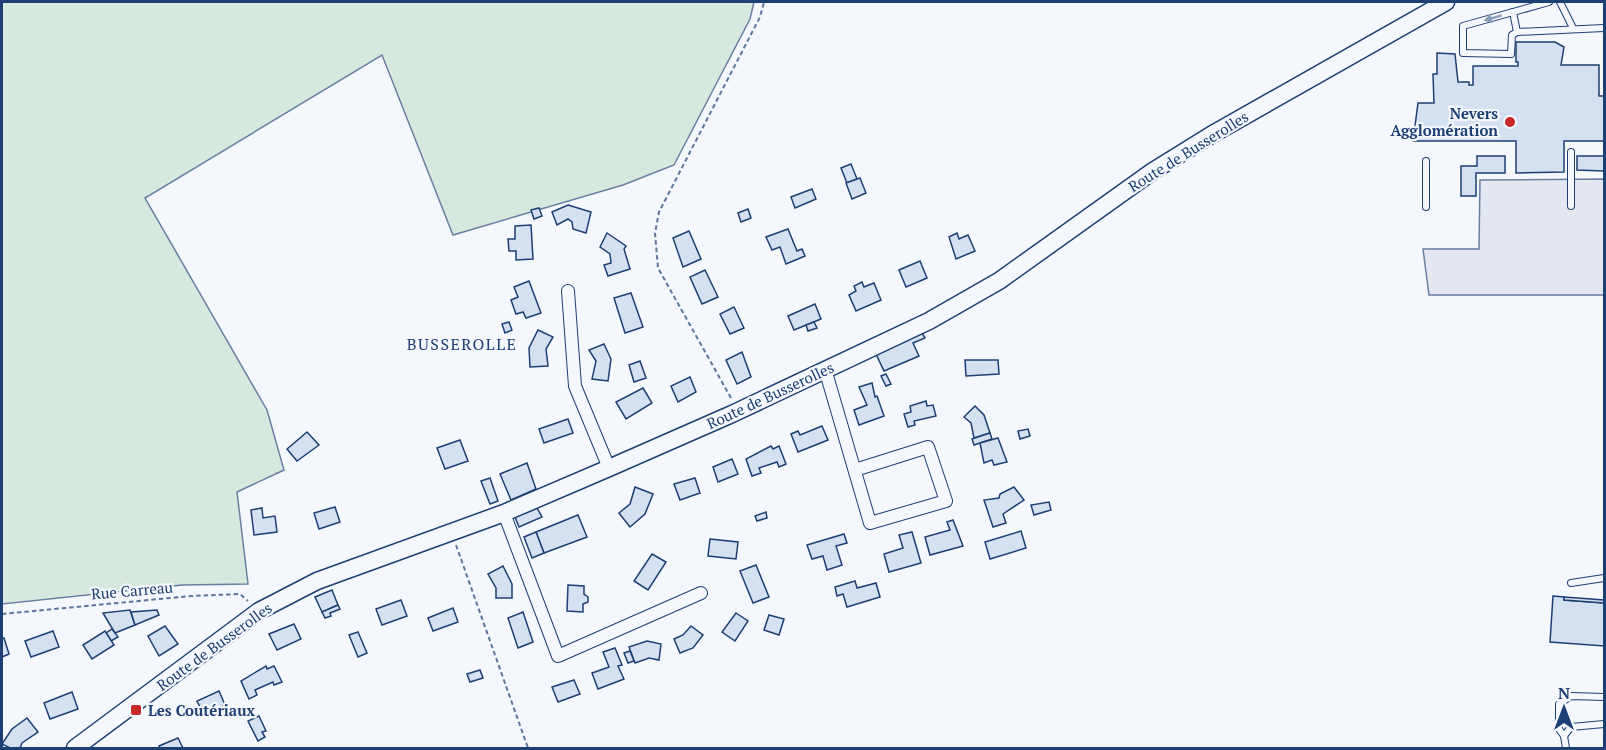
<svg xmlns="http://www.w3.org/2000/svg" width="1606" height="750" viewBox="0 0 1606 750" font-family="'PT Serif',serif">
  <rect width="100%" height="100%" fill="#f4f7fb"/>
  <polygon fill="#d7e8df" stroke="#687fa3" stroke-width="1.5" points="2,2 754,2 750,19 674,165 623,185 453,235 382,55 145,198 267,410 284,470 237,492 248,584 182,585 2,604"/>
  <polygon fill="#e3e8f0" stroke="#687fa3" stroke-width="1.5" points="1604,179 1604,295 1429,295 1423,249 1479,249 1480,180"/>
  <g fill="#d5e0f0" stroke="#1d3f73" stroke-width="1.5">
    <polygon points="1516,42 1555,42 1564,47 1561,65 1599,65 1599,96 1604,96 1604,141 1564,141 1564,172 1516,173 1516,141 1413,141 1418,103 1434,103 1433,74 1437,74 1437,53 1455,54 1458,82 1469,82 1469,85 1473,85 1473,66 1518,66 1518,62 1516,62"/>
    <polygon points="1477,156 1505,156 1505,173 1476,173 1476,196 1461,196 1461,166 1477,166"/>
    <polygon points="1577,156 1604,156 1604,171 1577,170"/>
    <polygon points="851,164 857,179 847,183 841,168"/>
    <polygon points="860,178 866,193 852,199 846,183"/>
    <polygon points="812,189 816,199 795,208 791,197"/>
    <polygon points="568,205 591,212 586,233 573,229 572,222 568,219 557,225 552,212"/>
    <polygon points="539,208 542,216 534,219 531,210"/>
    <polygon points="748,209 751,218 741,222 738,213"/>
    <polygon points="531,225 533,259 516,260 516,251 509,251 508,239 515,239 515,226"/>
    <polygon points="788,229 797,251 802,249 805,256 786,264 780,247 772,250 766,237"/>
    <polygon points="689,231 701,259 683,267 673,238"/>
    <polygon points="607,233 626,246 624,249 630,269 608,276 604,265 611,263 610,254 600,247"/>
    <polygon points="957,233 959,239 968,235 975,251 956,259 949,237"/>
    <polygon points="920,261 927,278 906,287 899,270"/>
    <polygon points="705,270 718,297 702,304 690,277"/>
    <polygon points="529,281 541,313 526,318 523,312 516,314 511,300 518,297 514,287"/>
    <polygon points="862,282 864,287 874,283 881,300 856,311 849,295 856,291 854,286"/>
    <polygon points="631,293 643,327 625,333 614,298"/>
    <polygon points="815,304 821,319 794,330 788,316"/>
    <polygon points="734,307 744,328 730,334 720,314"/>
    <polygon points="509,322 512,330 505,333 502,324"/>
    <polygon points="814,322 817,328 808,331 806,325"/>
    <polygon points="538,330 553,337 546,349 548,366 530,367 529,348"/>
    <polygon points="922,333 925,338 913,343 919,356 884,371 876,354"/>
    <polygon points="604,344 611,359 608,381 592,379 596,361 589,350"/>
    <polygon points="742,352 751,377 737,384 726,360"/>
    <polygon points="965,360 998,360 999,374 966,376"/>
    <polygon points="640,361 646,378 634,382 629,365"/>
    <polygon points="886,374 891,384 886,386 881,376"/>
    <polygon points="690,377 696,392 678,402 671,386"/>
    <polygon points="872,383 875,397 877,396 884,416 859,425 854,410 867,405 859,387"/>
    <polygon points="643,388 652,403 626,419 616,402"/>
    <polygon points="926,401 927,406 933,405 936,416 914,421 915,425 908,427 904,414 911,412 910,406"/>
    <polygon points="975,406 984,415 990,433 974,438 971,423 964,417"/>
    <polygon points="568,419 573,433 544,443 539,429"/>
    <polygon points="822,426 828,440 798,452 791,434 798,431 800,435"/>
    <polygon points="1028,429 1030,436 1020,439 1018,431"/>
    <polygon points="307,432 319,445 297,461 287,449"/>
    <polygon points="990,433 992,439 974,445 972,439"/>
    <polygon points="998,438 1007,462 994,465 992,460 984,463 980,443"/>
    <polygon points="460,440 468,461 445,469 437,448"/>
    <polygon points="771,446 773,449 779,446 786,464 779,467 777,462 759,468 761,473 752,476 746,459"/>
    <polygon points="732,459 738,474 718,482 713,467"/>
    <polygon points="527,463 536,489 511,500 500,474"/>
    <polygon points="490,478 498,501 490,504 481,481"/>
    <polygon points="695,478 700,493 680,500 674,484"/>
    <polygon points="635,487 653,494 645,514 630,527 619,513 630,504"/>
    <polygon points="1014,487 1024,500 1003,514 1006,523 993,527 984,500 999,498 1000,494"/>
    <polygon points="1049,502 1051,510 1034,515 1031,505"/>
    <polygon points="335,507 340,522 319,529 314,513"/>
    <polygon points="262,508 263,518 275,516 277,532 254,535 251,510"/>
    <polygon points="537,508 542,517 519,527 515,517"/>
    <polygon points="766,512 767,518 757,521 755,516"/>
    <polygon points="578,515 587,537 544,553 536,532"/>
    <polygon points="953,520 963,546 930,555 925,537 950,530 947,522"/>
    <polygon points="1021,531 1026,548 990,559 985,542"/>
    <polygon points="536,532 544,553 532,558 524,537"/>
    <polygon points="912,532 921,563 889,572 884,554 903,548 899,535"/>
    <polygon points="844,534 847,543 836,546 842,565 827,570 823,556 812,559 807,545"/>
    <polygon points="710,539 738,542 736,559 708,556"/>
    <polygon points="652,554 666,562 648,590 634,581"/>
    <polygon points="756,565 769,597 753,603 740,571"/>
    <polygon points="503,566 512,584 512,598 496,598 496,588 488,574"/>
    <polygon points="855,581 857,588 876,583 880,597 847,607 843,594 837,596 835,587"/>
    <polygon points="568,585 584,586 584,594 588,597 588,602 583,604 583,612 567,611"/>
    <polygon points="332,590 338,605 322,612 315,597"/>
    <polygon points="1553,596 1564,597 1564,600 1604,603 1604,646 1550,642"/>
    <polygon points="1564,597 1604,600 1604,603 1564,600"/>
    <polygon points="401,600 407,616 382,625 376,609"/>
    <polygon points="338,605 340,609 330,613 331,616 325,618 322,612"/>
    <polygon points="453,608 458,622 433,631 428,618"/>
    <polygon points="130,610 135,625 115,633 103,613"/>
    <polygon points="157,610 159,615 135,625 131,612"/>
    <polygon points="523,612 533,642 518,648 508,618"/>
    <polygon points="736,613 748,621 735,641 722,632"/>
    <polygon points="769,615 784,619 779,635 764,630"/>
    <polygon points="294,624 301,639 277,650 269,634"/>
    <polygon points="165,626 178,644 159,656 148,636"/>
    <polygon points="691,626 703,635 693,648 680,653 674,639 683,635"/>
    <polygon points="112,629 118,637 111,641 106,633"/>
    <polygon points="53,631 59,647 31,657 25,641"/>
    <polygon points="105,631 114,645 92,659 83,645"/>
    <polygon points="358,632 367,653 358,657 349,635"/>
    <polygon points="2,638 4,638 9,654 2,657"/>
    <polygon points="647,641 661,644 659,660 649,658 635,663 629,647"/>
    <polygon points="615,648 622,665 618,666 624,679 598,689 592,673 609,667 603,652"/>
    <polygon points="630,651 634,661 628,663 624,653"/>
    <polygon points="266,666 267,669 274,666 282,682 274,685 273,682 255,690 257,695 249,699 241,681"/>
    <polygon points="480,670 483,678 470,682 467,674"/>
    <polygon points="574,680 580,694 558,702 552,687"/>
    <polygon points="219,691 225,705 204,715 197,701"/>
    <polygon points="72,692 78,709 50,719 44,703"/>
    <polygon points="259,716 266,731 262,732 265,737 258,741 248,721"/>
    <polygon points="27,718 38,732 22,743 20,748 10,748 2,744 12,729"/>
    <polygon points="178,738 183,748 160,748 159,746"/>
  </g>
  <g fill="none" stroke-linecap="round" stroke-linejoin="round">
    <g stroke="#1d3f73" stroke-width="8">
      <g id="service">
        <polyline points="1549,2 1463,26 1463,53 1511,54 1512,35 1517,32 1604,28"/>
        <polyline points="1560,2 1573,28"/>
        <polyline points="1513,12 1517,32"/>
        <polyline points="1571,152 1571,206"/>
        <polyline points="1426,161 1426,207"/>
        <polyline points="1571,583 1604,578"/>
        <polyline points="1564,736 1559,729 1559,704 1571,696 1604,697"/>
        <polyline points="1566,748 1564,736 1571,727 1604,724"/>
      </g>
    </g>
    <g stroke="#1d3f73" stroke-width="14">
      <g id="minor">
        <polyline points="568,291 575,386 609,468"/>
        <polyline points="825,369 870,523 946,501 928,447 855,470"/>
        <polyline points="504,513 558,656 701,593"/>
      </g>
    </g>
    <g stroke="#1d3f73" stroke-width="19">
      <polyline id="secondary" points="75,748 259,611 317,581 504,513 609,468 732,414 929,321 999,281 1153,171 1211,135 1446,2"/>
    </g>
    <g stroke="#5e769c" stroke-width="2" stroke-dasharray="4.5 3" stroke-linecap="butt">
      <polyline points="731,398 658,268 655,233 659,212 760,17 764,2"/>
      <polyline points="456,545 528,748"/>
      <polyline points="2,614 191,596 240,594 248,601"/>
    </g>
    <use href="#service" stroke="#f4f7fb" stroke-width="6"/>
    <use href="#minor" stroke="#f4f7fb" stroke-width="12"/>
    <use href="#secondary" stroke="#f4f7fb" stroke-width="16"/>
  </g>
  <defs><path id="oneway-solid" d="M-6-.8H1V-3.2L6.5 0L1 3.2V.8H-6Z" transform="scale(1.5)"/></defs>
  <use fill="#889bb7" href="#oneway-solid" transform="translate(1493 18) rotate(163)"/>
  <g fill="#c62828" stroke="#f4f7fb" stroke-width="2">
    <circle cx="1510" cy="122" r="6"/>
    <rect x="130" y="704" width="12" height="12" rx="3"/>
  </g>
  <g text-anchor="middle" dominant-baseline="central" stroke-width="4.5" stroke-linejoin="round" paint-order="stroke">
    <g font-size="15" font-weight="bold" fill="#1d3f73" stroke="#f4f7fb" text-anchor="end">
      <text x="1498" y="113">Nevers<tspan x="1498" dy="17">Agglomération</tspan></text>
      <text x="148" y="710" text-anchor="start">Les Coutériaux</text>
    </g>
    <g font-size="15" fill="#1d3f73" stroke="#f4f7fb">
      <text transform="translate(1188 151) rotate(-32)">Route de Busserolles</text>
      <text transform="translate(770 395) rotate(-25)">Route de Busserolles</text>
      <text transform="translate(132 590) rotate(-5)">Rue Carreau</text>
      <text transform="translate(214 646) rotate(-36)">Route de Busserolles</text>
    </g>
    <g font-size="16" letter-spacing="1.5" fill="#1d3f73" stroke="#f4f7fb">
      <text x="462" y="344">BUSSEROLLE</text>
    </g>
  </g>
  <rect width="1606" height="750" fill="none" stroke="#1d3f73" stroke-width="6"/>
  <g transform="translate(1564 708)" stroke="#f4f7fb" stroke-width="4.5" paint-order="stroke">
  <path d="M0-4.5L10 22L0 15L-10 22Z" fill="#1d3f73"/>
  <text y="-9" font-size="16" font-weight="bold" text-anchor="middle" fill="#1d3f73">N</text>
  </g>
</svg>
